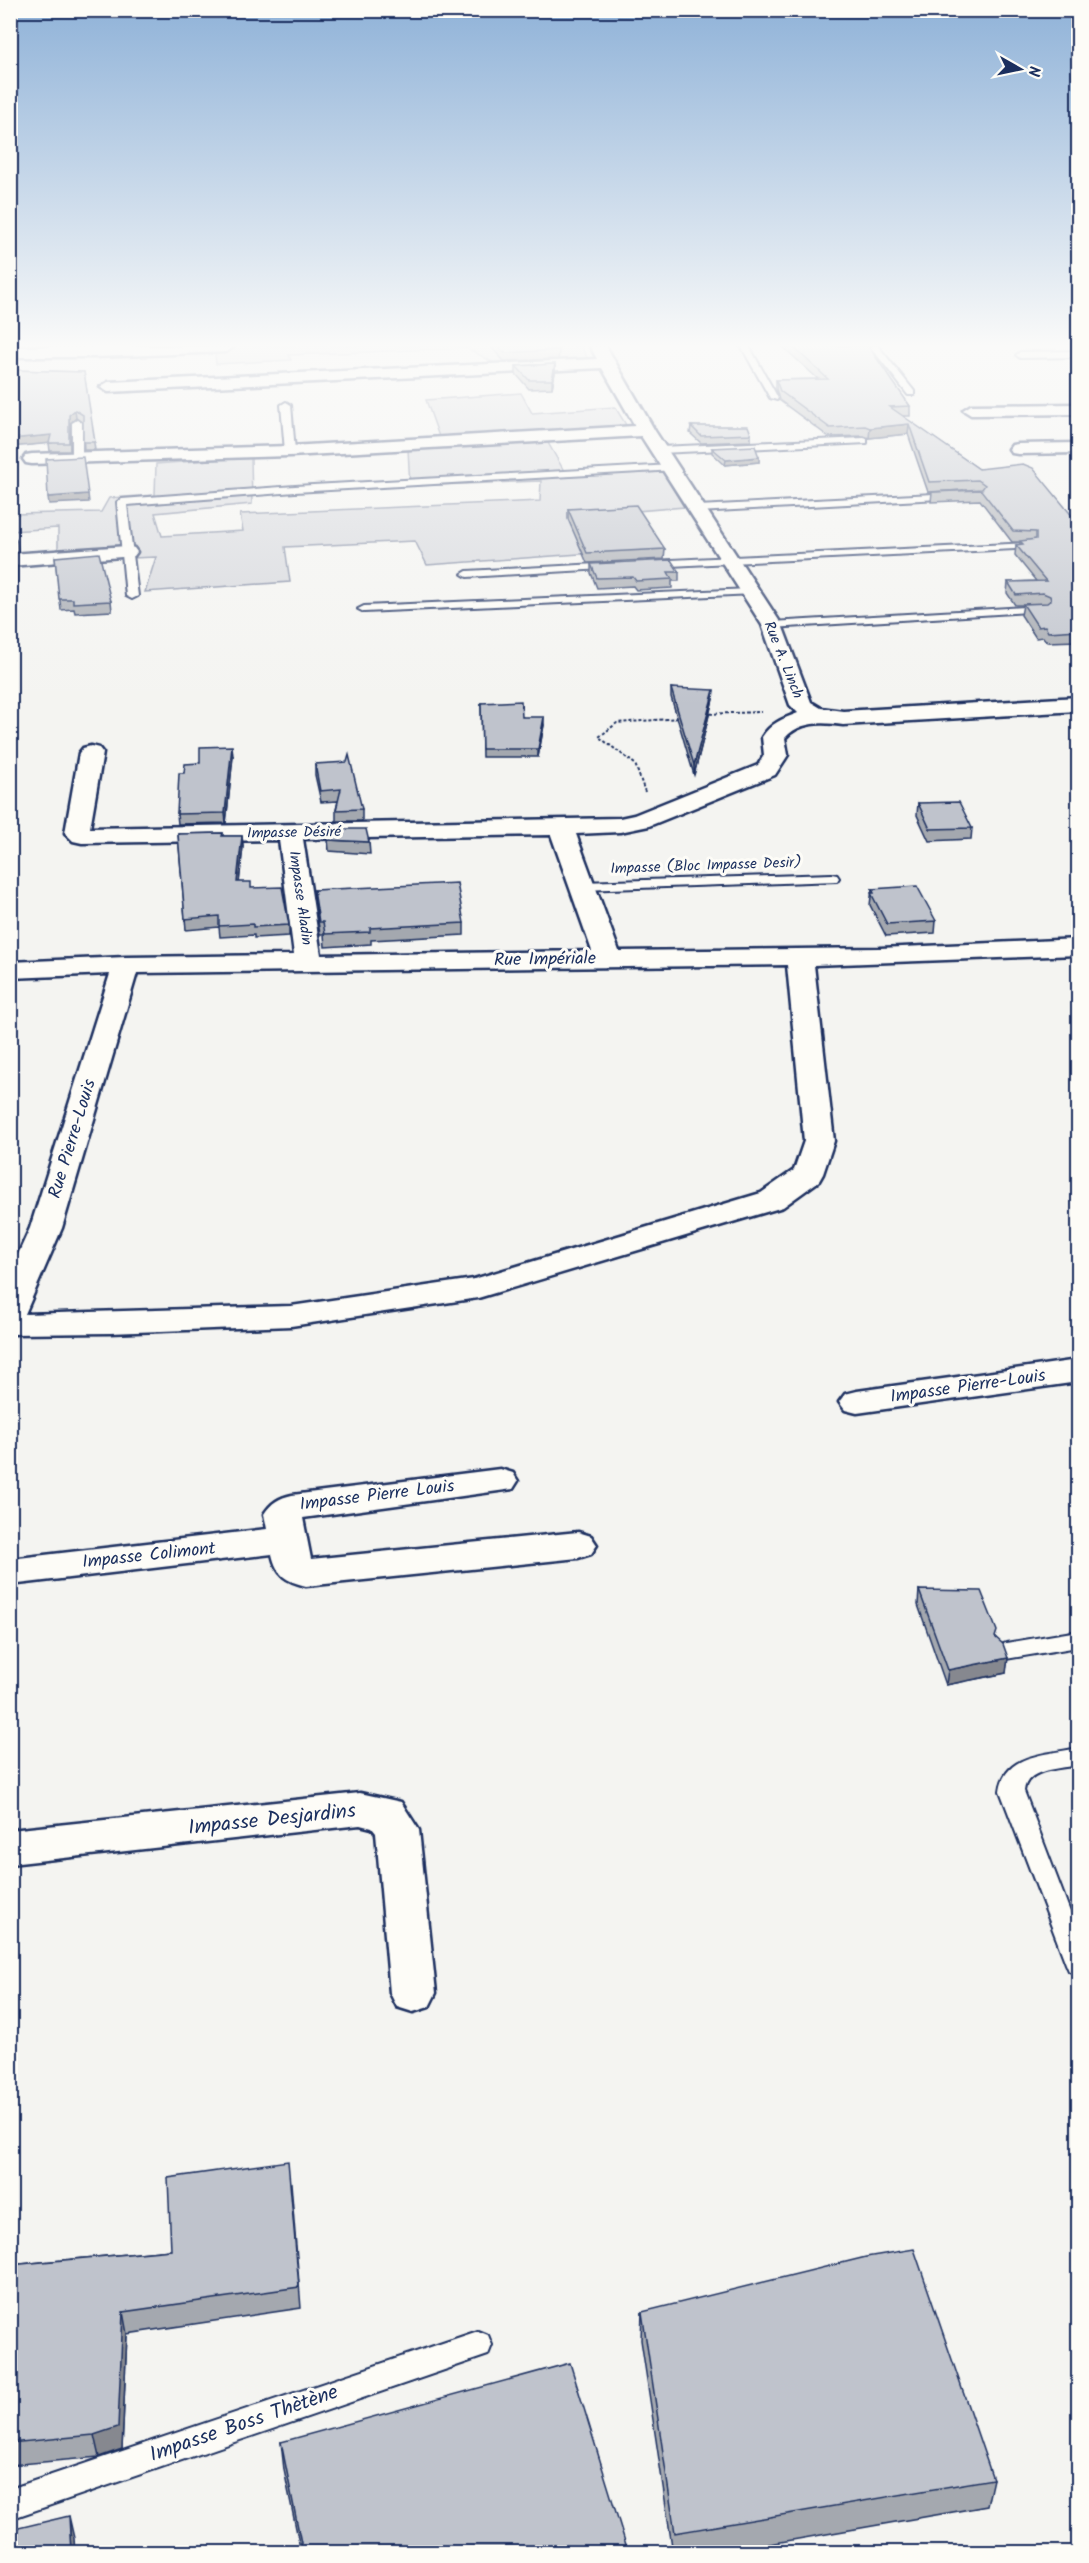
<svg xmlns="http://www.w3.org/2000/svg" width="1089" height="2563" viewBox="0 0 1089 2563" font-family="Kalam,sans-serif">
  <rect width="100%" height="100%" fill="#f4f4f1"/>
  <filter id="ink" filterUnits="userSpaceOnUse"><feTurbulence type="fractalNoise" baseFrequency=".0167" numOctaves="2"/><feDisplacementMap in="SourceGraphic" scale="12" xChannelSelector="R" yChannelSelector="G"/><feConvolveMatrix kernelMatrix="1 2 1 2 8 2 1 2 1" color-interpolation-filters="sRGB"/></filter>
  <g filter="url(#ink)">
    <g fill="#d4d6db" stroke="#78829c" stroke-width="1.5">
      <polygon points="214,346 581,346 588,359 494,363 467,348 289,355 291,360 216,364"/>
      <polygon points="521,393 532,413 615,407 633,436 547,441 567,476 663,472 684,507 577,516 593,553 427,565 415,541 285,547 290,582 145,592 156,557 58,561 58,528 11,531 13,514 101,512 109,498 155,495 156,464 251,457 252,504 155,513 162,536 243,531 240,514 540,501 541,481 410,486 408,449 443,448 426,400"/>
    </g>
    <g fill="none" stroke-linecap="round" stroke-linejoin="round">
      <g stroke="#1b2f5e" stroke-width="4">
        <g id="lane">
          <polygon points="741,346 749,346 778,398 777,400 770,398"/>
          <polygon points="870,346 878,346 914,391 914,395 908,395"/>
          <polygon points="1078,351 1078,357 1020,358 1016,355 1020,352"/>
          <polygon points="286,402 291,405 295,451 290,454 285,451 281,405"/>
          <polygon points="77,420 82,423 82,457 77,460 72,457 72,423"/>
          <polygon points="864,438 867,439 867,443 660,453 655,450 660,447"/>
          <polygon points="672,465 677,468 675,470 295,492 127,505 138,596 132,599 126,596 117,502 122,499 295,486"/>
          <polygon points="954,493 958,494 958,498 698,512 693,509 698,506"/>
          <polygon points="1029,543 1033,544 1033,548 650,567 645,564 650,561"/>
          <polygon points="11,557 16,560 16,595 11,598"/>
          <polygon points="616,563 620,564 620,568 467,577 462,574 467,571"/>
          <polygon points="750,589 754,590 754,594 364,612 358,609 364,606"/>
          <polygon points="1042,606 1048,609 1046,611 772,628 766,625 772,622"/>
          <polygon points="832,874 837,875 839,878 837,881 582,890 575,886 582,882"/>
          <polygon points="1078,1631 1078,1647 1006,1659 998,1656 995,1651 998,1646 1006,1643"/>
          <path d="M1078,1748V1765C1060,1769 1026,1768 1024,1791L1078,1933V1974L1069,1971L1066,1964L1000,1791C1004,1753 1048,1755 1078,1748Z"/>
          <polygon points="478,2331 488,2335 492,2345 488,2355 10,2519 10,2489"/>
        </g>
      </g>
      <g stroke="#1b2f5e" stroke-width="5">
        <g id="street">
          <polygon points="130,346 234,347 226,352 95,357 10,357 10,347"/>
          <path d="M590,346H606L655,431L782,625L811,702L821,708L843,711L1078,697V711L843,725C822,722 800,721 785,738L788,755L775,775L649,826L620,832L576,834L619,951L880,948L1078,939V955L814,965L834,1141L823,1174L819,1181L783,1207L478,1298L291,1326L110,1333L10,1334V1272L30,1228L110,974L10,978V962L126,957L294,955L279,840L82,843L73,841L65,833L79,753L83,748L91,746L99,748L103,753L90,828L620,818L634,815L758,765L764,755L762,737C771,723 782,719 798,713L790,705L762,625L641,436L290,456L32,464L26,463L23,459L26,455L32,454L290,446L635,426L602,368L108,392L100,387L108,382L597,359ZM551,835L592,951L321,955L303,839ZM787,965L804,1141L794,1170L761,1193L474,1279L291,1306L25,1314L62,1228L137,973Z"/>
          <polygon points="1078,404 1078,414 971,415 963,410 971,405"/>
          <polygon points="1078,443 1078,453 1018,454 1012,453 1009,449 1012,445 1018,444"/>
          <polygon points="127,546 134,548 137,552 134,556 10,566 10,554"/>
          <polygon points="1078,1360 1078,1382 857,1413 845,1410 839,1402 845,1394 857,1391"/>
          <path d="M500,1469L513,1473L518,1481L513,1489L303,1518L311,1559L578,1532L591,1536L597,1545L591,1554L578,1558L306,1586C286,1581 277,1576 272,1554L10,1585V1559L267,1529L264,1514C272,1502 279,1498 292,1495Z"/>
          <polygon points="360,1793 401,1802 419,1830 436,1993 429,2007 413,2012 397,2007 390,1993 376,1833 372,1828 360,1825 10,1864 10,1830"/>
        </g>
      </g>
      <g stroke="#1b2f5e" stroke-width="2" stroke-dasharray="3 2" stroke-linecap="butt">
        <polyline points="705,714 761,712"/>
        <polyline points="645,792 635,764 599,737 617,723 680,718"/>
      </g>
      <use href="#lane" fill="#fdfcf7" fill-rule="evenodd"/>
      <use href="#street" fill="#fdfcf7" fill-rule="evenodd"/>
    </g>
    <g fill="#a4a8af" stroke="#1b2f5e" stroke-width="1.5">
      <polygon points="490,346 559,346 559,353 558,359 504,361"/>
      <polygon points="782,346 868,346 910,406 910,416 902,416 979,469 1078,523 1078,641 1047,642 1043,637 1036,638 1021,615 1023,605 1015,605 1007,593 1008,582 1036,581 1015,555 1016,545 1020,545 1020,542 1012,542 980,500 931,502 932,492 964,490 928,492 908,434 869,438 864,436 829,437 779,400 776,389 776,380 818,379"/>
      <polygon points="555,364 555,373 552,388 529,389 516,374 516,366"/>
      <polygon points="10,370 84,372 95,450 84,450 83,423 76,418 70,423 70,451 50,451 49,443 10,447"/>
      <polygon points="691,426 751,434 751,441 701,443 690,433"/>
      <polygon points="712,448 759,457 759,462 725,465 712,453"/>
      <polygon points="568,509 665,549 664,559 587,563 568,519"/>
      <polygon points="55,557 111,601 112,611 75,613 74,609 61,610"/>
      <polygon points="591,564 679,572 679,581 672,581 672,588 636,590 633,586 597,588 591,573"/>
      <polygon points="671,688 713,699 694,775 671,697"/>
      <polygon points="481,703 522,717 544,725 538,757 482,757"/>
      <polygon points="233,756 226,823 178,824 177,814 184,773 200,763"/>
      <polygon points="315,764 362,809 362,821 336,821 336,810 338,801 321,802 315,775"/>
      <polygon points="918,803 972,828 971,839 929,841 917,815"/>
      <polygon points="223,833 223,836 242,836 243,846 239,882 251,888 289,925 289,936 254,938 254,935 220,937 219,927 186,930 178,834"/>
      <polygon points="328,840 369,842 370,854 329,851"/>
      <polygon points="872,889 936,921 935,933 886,936 870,905"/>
      <polygon points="314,890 464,923 464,935 371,940 371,944 325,947 324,934 320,934 315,902"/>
      <polygon points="919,1590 996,1638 1006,1673 946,1685 918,1605"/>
      <polygon points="291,2183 301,2308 127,2334 122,2449 99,2457 10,2465 10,2265 171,2250"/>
      <polygon points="642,2312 993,2479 987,2506 718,2553 673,2553 641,2340"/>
      <polygon points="281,2442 627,2553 301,2553 284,2470"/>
    </g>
    <g fill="#86888f" stroke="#1b2f5e" stroke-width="1.5">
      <polygon points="555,364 555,373 552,388 552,380"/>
      <polygon points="75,410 76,418 70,423 70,451 69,415"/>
      <polygon points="909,424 908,434 869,438 870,428"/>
      <polygon points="51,435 52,443 10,447 10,439"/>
      <polygon points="759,457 759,462 725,465 726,460"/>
      <polygon points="88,494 89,502 49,504 48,497"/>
      <polygon points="17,541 18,551 10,553 10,543"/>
      <polygon points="714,690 713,699 694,775 694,765"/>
      <polygon points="544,717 544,725 538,757 538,749"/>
      <polygon points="232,746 233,756 226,823 225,813"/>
      <polygon points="242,836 243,846 238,893 237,882"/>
      <polygon points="1008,1658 1006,1673 946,1685 948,1670"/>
      <polygon points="123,2312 127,2334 122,2449 99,2457 94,2435"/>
      <polygon points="69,2516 74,2538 75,2553 71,2553"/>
      <polygon points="627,2548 627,2553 613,2553"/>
    </g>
    <g fill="#bfc3cc" stroke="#1b2f5e" stroke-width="1.5">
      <polygon points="498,346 559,346 558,350 504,353"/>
      <polygon points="792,346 868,346 910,406 890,407 979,469 1023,464 1033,468 1078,523 1078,630 1048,632 1045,626 1038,627 1023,604 1047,603 1051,600 1050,596 1043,593 1016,595 1008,582 1046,581 1016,545 1023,544 1020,541 1036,539 1036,532 1013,531 981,490 932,492 982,489 985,485 978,480 929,482 909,424 870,428 865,426 830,428 780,391 776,380 828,379"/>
      <polygon points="555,364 552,380 529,380 516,366"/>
      <polygon points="10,370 84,372 95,442 83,442 83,415 75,410 69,415 69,443 49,443 51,435 10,439"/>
      <polygon points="691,426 748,426 751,434 701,436"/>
      <polygon points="755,446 759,457 726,460 712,448"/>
      <polygon points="83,457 88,494 48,497 46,459"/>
      <polygon points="636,505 665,549 587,553 568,509"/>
      <polygon points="10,531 17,541 10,543"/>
      <polygon points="99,553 111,601 73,603 73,599 59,599 55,557"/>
      <polygon points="671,560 679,572 668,572 672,579 636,581 633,577 597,578 591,564"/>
      <polygon points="671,688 714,690 694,765"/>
      <polygon points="521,701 522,717 544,717 538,749 482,749 481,703"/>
      <polygon points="232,746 225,813 177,814 179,773 184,773 185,764 200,763 200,747"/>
      <polygon points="349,755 362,809 336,810 341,789 320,791 315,764 347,762"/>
      <polygon points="959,802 972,828 930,829 918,803"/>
      <polygon points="331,829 366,829 369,842 328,840"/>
      <polygon points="223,833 222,836 242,836 237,882 251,882 251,888 282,887 289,925 253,927 253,924 219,926 219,916 185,919 178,834"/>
      <polygon points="457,883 464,923 370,928 370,932 325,934 323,922 319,922 314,890"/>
      <polygon points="917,886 936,921 887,924 871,893 874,893 872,889"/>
      <polygon points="919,1590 981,1591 997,1631 995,1637 1003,1644 1008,1658 948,1670"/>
      <polygon points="288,2161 299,2287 123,2312 118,2427 94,2435 10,2443 10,2265 171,2250 168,2178"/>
      <polygon points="914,2249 993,2479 675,2533 642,2312 866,2257"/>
      <polygon points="570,2363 627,2548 613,2553 303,2553 281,2442"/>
      <polygon points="69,2516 71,2553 10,2553 10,2530"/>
    </g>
  </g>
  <linearGradient id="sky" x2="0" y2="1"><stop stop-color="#8fb2d8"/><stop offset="0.49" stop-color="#fafaf9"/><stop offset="1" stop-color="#fafaf9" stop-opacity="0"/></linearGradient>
  <rect width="1089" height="705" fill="url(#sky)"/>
  <g text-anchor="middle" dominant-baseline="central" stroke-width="6" stroke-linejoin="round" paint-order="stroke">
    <g font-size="15" fill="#1b2f5e" stroke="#fdfcf7">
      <text transform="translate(783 660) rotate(68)">Rue A. Linch</text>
      <text transform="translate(294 833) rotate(-1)">Impasse Désiré</text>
      <text transform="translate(706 866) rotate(-2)">Impasse (Bloc Impasse Desir)</text>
      <text transform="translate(300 898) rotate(82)">Impasse Aladin</text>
    </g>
    <g font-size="18" fill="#1b2f5e" stroke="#fdfcf7">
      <text transform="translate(545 960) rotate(-1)">Rue Impériale</text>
      <text transform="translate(73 1139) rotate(-73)">Rue Pierre-Louis</text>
      <text transform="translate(968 1387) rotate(-8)">Impasse Pierre-Louis</text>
      <text transform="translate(377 1496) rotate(-7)">Impasse Pierre Louis</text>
      <text transform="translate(149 1556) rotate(-6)">Impasse Colimont</text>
    </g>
    <g font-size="21" fill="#1b2f5e" stroke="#fdfcf7">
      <text transform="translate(272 1820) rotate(-6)">Impasse Desjardins</text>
      <text transform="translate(244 2424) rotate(-19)">Impasse Boss Thètène</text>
    </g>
  </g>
  <rect width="1089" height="2563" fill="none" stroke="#fdfcf7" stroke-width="36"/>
  <rect x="18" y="18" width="1053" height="2527" fill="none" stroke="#1b2f5e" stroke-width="2" filter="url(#ink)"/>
  <g transform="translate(1020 69) rotate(99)" stroke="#fdfcf7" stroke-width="4.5" paint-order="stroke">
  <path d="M0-4.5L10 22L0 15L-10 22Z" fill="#1b2f5e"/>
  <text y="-9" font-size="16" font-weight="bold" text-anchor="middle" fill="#1b2f5e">N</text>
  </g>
</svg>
